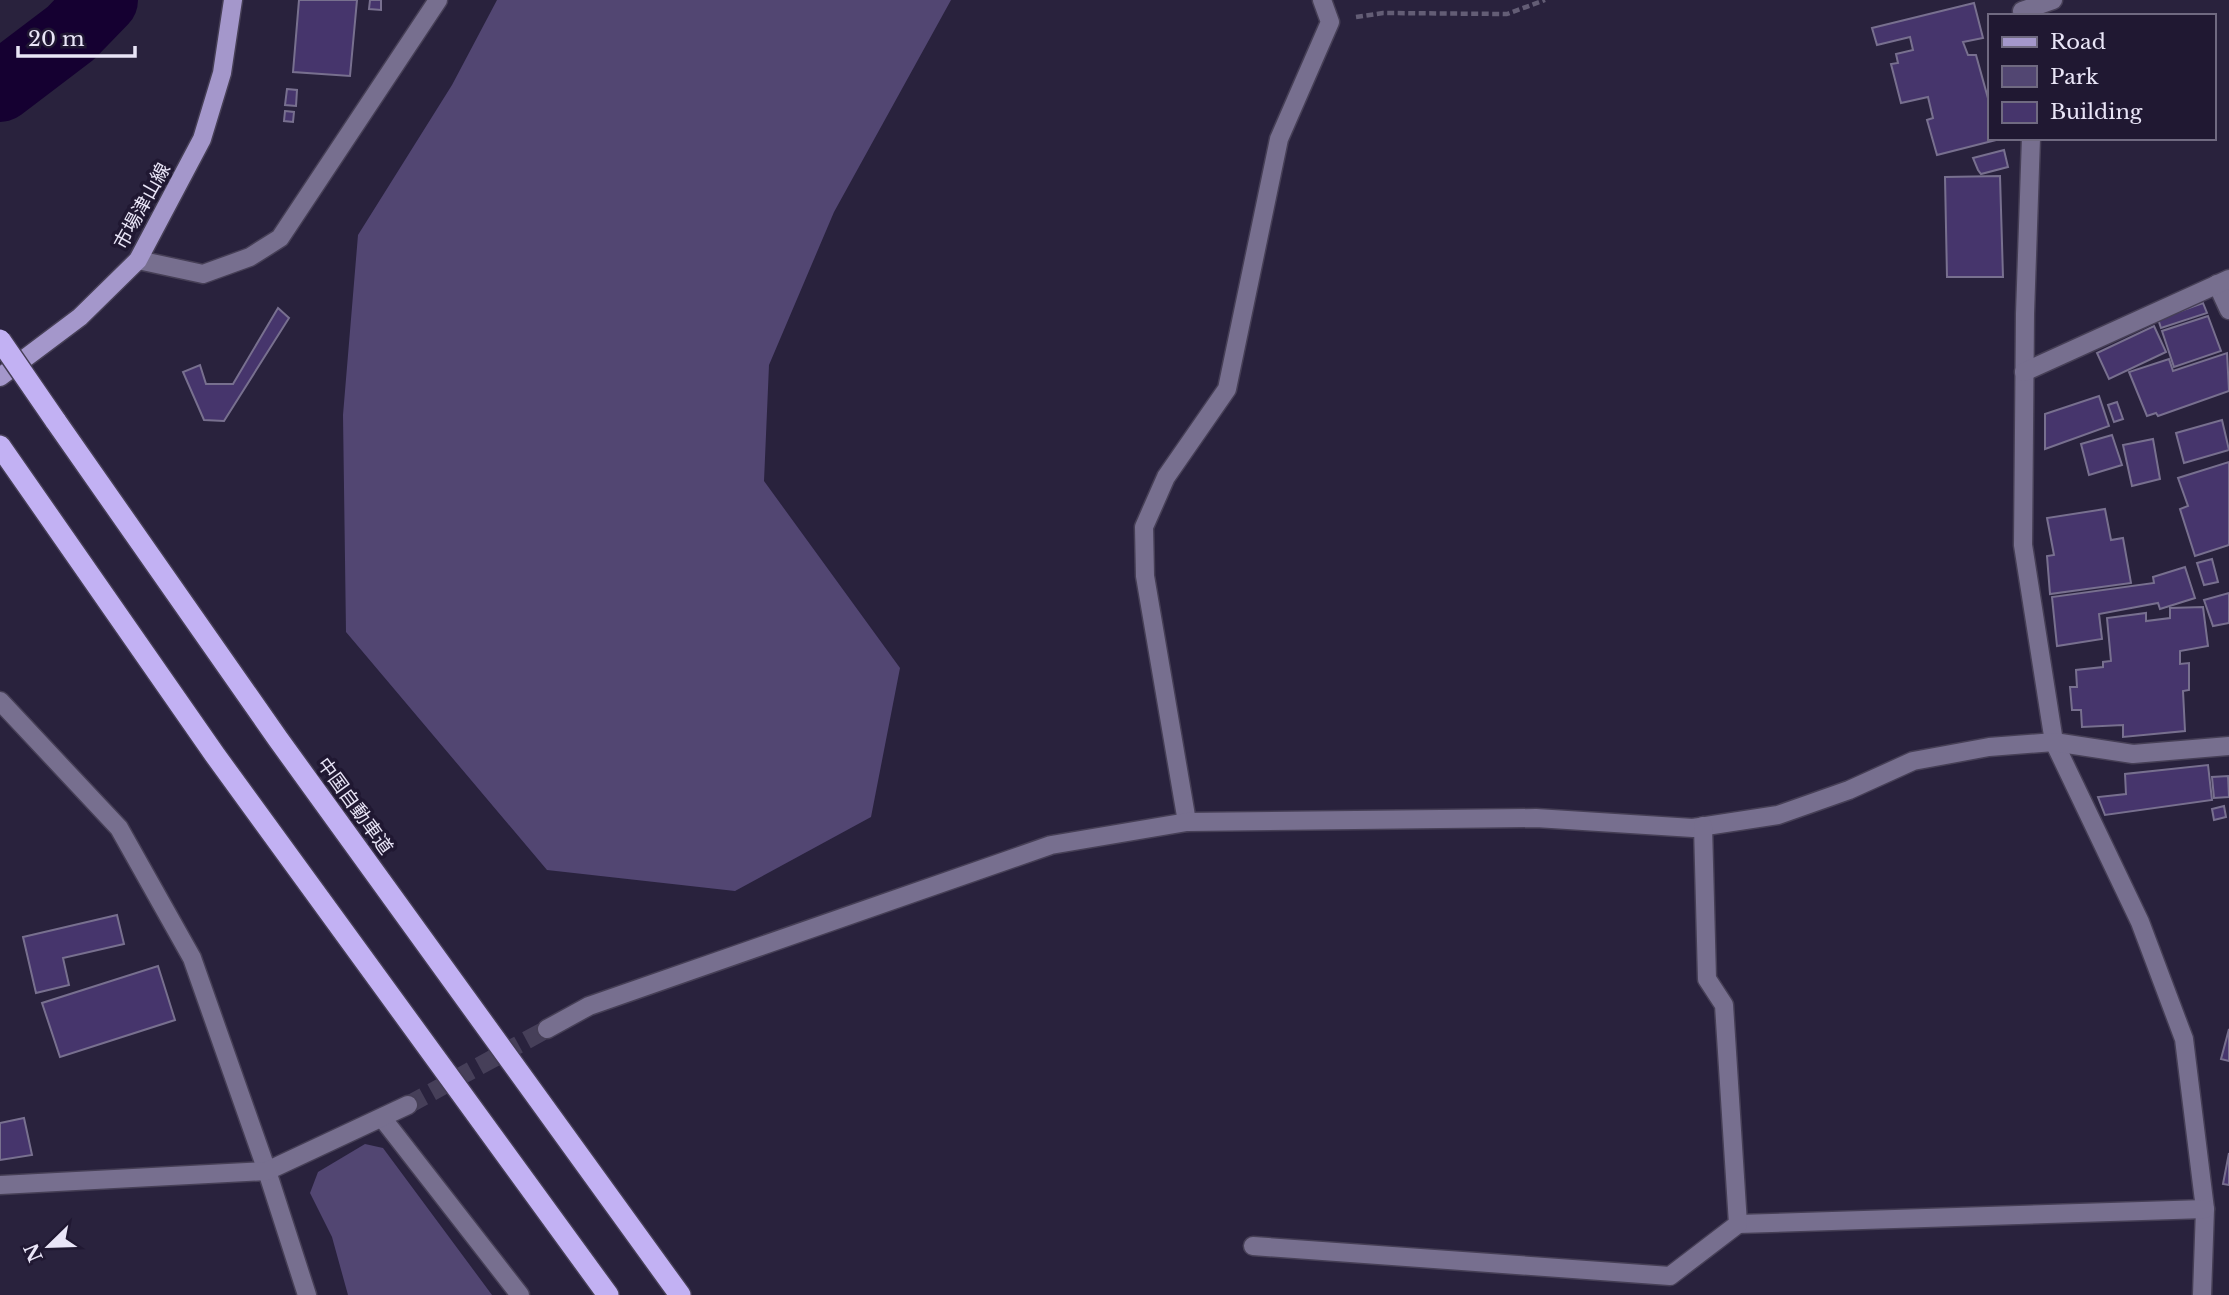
<svg xmlns="http://www.w3.org/2000/svg" width="2229" height="1295" viewBox="0 0 2229 1295" font-family="'Libre Baskerville','Noto Sans JP',serif">
  <rect width="100%" height="100%" fill="#29223d"/>
  <g fill="#524672">
    <polygon points="497,0 951,0 834,212 769,365 764,481 900,668 871,817 735,891 547,870 346,632 343,415 358,235 452,85"/>
    <polygon points="365,1144 383,1148 492,1295 348,1295 332,1237 310,1193 318,1172"/>
  </g>
  <g fill="none" stroke-linecap="round" stroke-linejoin="round">
    <polyline stroke="#150031" stroke-width="70" points="0,87 71,33 103,0"/>
  </g>
  <g fill="#46356c" stroke="#78708f" stroke-width="2">
    <polygon points="299,0 357,0 350,76 293,72"/>
    <polygon points="370,0 381,0 381,10 369,9"/>
    <polygon points="1974,3 1983,38 1963,42 1968,55 1976,55 1989,102 1989,138 2004,138 1937,155 1927,120 1933,118 1928,97 1901,103 1891,64 1898,63 1896,54 1913,50 1910,37 1877,45 1872,28"/>
    <polygon points="287,89 297,90 296,106 285,105"/>
    <polygon points="285,111 294,112 293,122 284,121"/>
    <polygon points="2004,150 2008,167 1981,174 1978,170 1973,158"/>
    <polygon points="2000,176 2003,277 1947,277 1945,177"/>
    <polygon points="2203,303 2207,313 2161,328 2158,319"/>
    <polygon points="278,308 289,318 224,421 204,420 183,372 200,365 206,384 233,384"/>
    <polygon points="2208,316 2221,351 2174,367 2162,331"/>
    <polygon points="2154,326 2166,352 2109,379 2097,353"/>
    <polygon points="2227,353 2229,391 2158,416 2156,413 2147,416 2129,372 2169,359 2173,371"/>
    <polygon points="2099,396 2109,426 2045,449 2045,414"/>
    <polygon points="2117,402 2123,419 2114,422 2108,405"/>
    <polygon points="2222,420 2229,450 2184,463 2176,433"/>
    <polygon points="2112,435 2122,465 2089,475 2081,444"/>
    <polygon points="2153,439 2160,479 2132,486 2123,445"/>
    <polygon points="2229,462 2229,545 2195,556 2180,509 2188,506 2178,478"/>
    <polygon points="2105,509 2111,540 2123,538 2131,583 2050,594 2047,556 2054,555 2047,518"/>
    <polygon points="2212,559 2218,582 2204,585 2197,563"/>
    <polygon points="2185,567 2195,598 2160,609 2158,603 2099,614 2102,639 2057,646 2052,597 2154,583 2153,577"/>
    <polygon points="2229,593 2229,623 2213,626 2204,600"/>
    <polygon points="2203,607 2208,646 2180,651 2180,664 2189,663 2189,690 2183,691 2185,731 2123,737 2123,725 2082,727 2081,710 2072,710 2070,687 2077,687 2076,670 2103,667 2103,662 2111,661 2107,618 2146,613 2146,621 2170,618 2170,608"/>
    <polygon points="2208,765 2212,800 2105,815 2098,797 2126,794 2125,774"/>
    <polygon points="2228,776 2229,797 2214,798 2212,777"/>
    <polygon points="2224,806 2226,817 2214,820 2212,809"/>
    <polygon points="117,915 124,944 63,958 69,985 36,993 23,937"/>
    <polygon points="158,966 175,1020 60,1057 42,1003"/>
    <polygon points="2229,1029 2229,1061 2221,1059"/>
    <polygon points="24,1118 32,1155 0,1160 0,1123"/>
    <polygon points="2229,1153 2229,1185 2223,1184"/>
  </g>
  <g fill="none" stroke-linecap="round" stroke-linejoin="round">
    <polyline stroke="#463f59" stroke-width="18" stroke-dasharray="18 9" stroke-linecap="butt" points="408,1105 547,1029"/>
    <g stroke="#463f56" stroke-width="21">
      <g id="minor">
        <polyline points="2022,11 2053,0"/>
        <polyline points="2031,138 2025,314 2023,545 2054,742 2140,922 2184,1039 2205,1209 2202,1295"/>
        <polyline points="138,260 203,274 250,257 280,238 438,0"/>
        <polyline points="2217,284 2229,310"/>
        <polyline points="2024,372 2229,279"/>
        <polyline points="0,701 119,828 192,958 267,1171 307,1295"/>
        <polyline points="1187,822 1145,576 1144,527 1166,477 1227,389 1279,139 1330,22 1322,0"/>
        <polyline points="547,1029 589,1006 1051,845 1187,822 1536,818 1693,828 1778,815 1849,790 1913,761 1989,747 2054,742 2133,754 2229,746"/>
        <polyline points="383,1119 520,1295"/>
        <polyline points="0,1185 267,1171 408,1105"/>
        <polyline points="1738,1224 2205,1209"/>
        <polyline points="1253,1246 1670,1276 1738,1224 1724,1005 1707,979 1703,826"/>
      </g>
    </g>
    <g stroke="#463f56" stroke-width="21">
      <polyline id="major" points="0,377 80,317 138,260 202,139 222,73 233,0"/>
    </g>
    <g stroke="#463f56" stroke-width="24">
      <g id="highway">
        <polyline points="55,420 278,739 680,1295"/>
        <polyline points="0,446 215,755 608,1295"/>
      </g>
    </g>
    <polyline stroke="#635d75" stroke-width="4.5" stroke-dasharray="7 3.5" stroke-linecap="butt" points="1356,17 1383,13 1507,14 1545,0"/>
    <use href="#minor" stroke="#776f8f" stroke-width="18"/>
    <use href="#major" stroke="#a497cb" stroke-width="18"/>
    <use href="#highway" stroke="#c2b1f3" stroke-width="21"/>
    <g stroke="#463f56" stroke-width="24" stroke-linecap="butt">
      <polyline id="highway-bridge" points="0,340 55,420"/>
    </g>
    <use href="#highway-bridge" stroke="#c2b1f3" stroke-width="21"/>
  </g>
  <g text-anchor="middle" dominant-baseline="central" stroke-width="7" stroke-linejoin="round" paint-order="stroke">
    <g font-size="19" fill="#e9e5f7" stroke="#201832">
      <text transform="translate(142 206) rotate(-61)">市場津山線</text>
      <text transform="translate(355 806) rotate(54)">中国自動車道</text>
    </g>
  </g>
  <rect x="1988" y="14" width="228" height="126" fill="#201832" stroke="#706a81" stroke-width="2"/>
  <rect x="2002" y="37" width="35" height="10" fill="#a497cb" stroke="#706a81" stroke-width="2"/>
  <text x="2050" y="49" font-size="21" fill="#e9e5f7">Road</text>
  <rect x="2002" y="66" width="35" height="21" fill="#524672" stroke="#706a81" stroke-width="2"/>
  <text x="2050" y="84" font-size="21" fill="#e9e5f7">Park</text>
  <rect x="2002" y="102" width="35" height="21" fill="#46356c" stroke="#706a81" stroke-width="2"/>
  <text x="2050" y="119" font-size="21" fill="#e9e5f7">Building</text>
  <g transform="translate(49 1246) rotate(247)" stroke="#201832" stroke-width="5" paint-order="stroke">
  <path d="M0-5L12 26L0 18L-12 26Z" fill="#e9e5f7"/>
  <text y="-10" font-size="19" font-weight="bold" text-anchor="middle" fill="#e9e5f7">N</text>
  </g>
  <path d="M18 46v10h117v-10" fill="none" stroke="#e9e5f7" stroke-width="3.5"/>
  <text x="28" y="46" font-size="21" fill="#e9e5f7" stroke="#201832" stroke-width="5" paint-order="stroke">20 m</text>
</svg>
